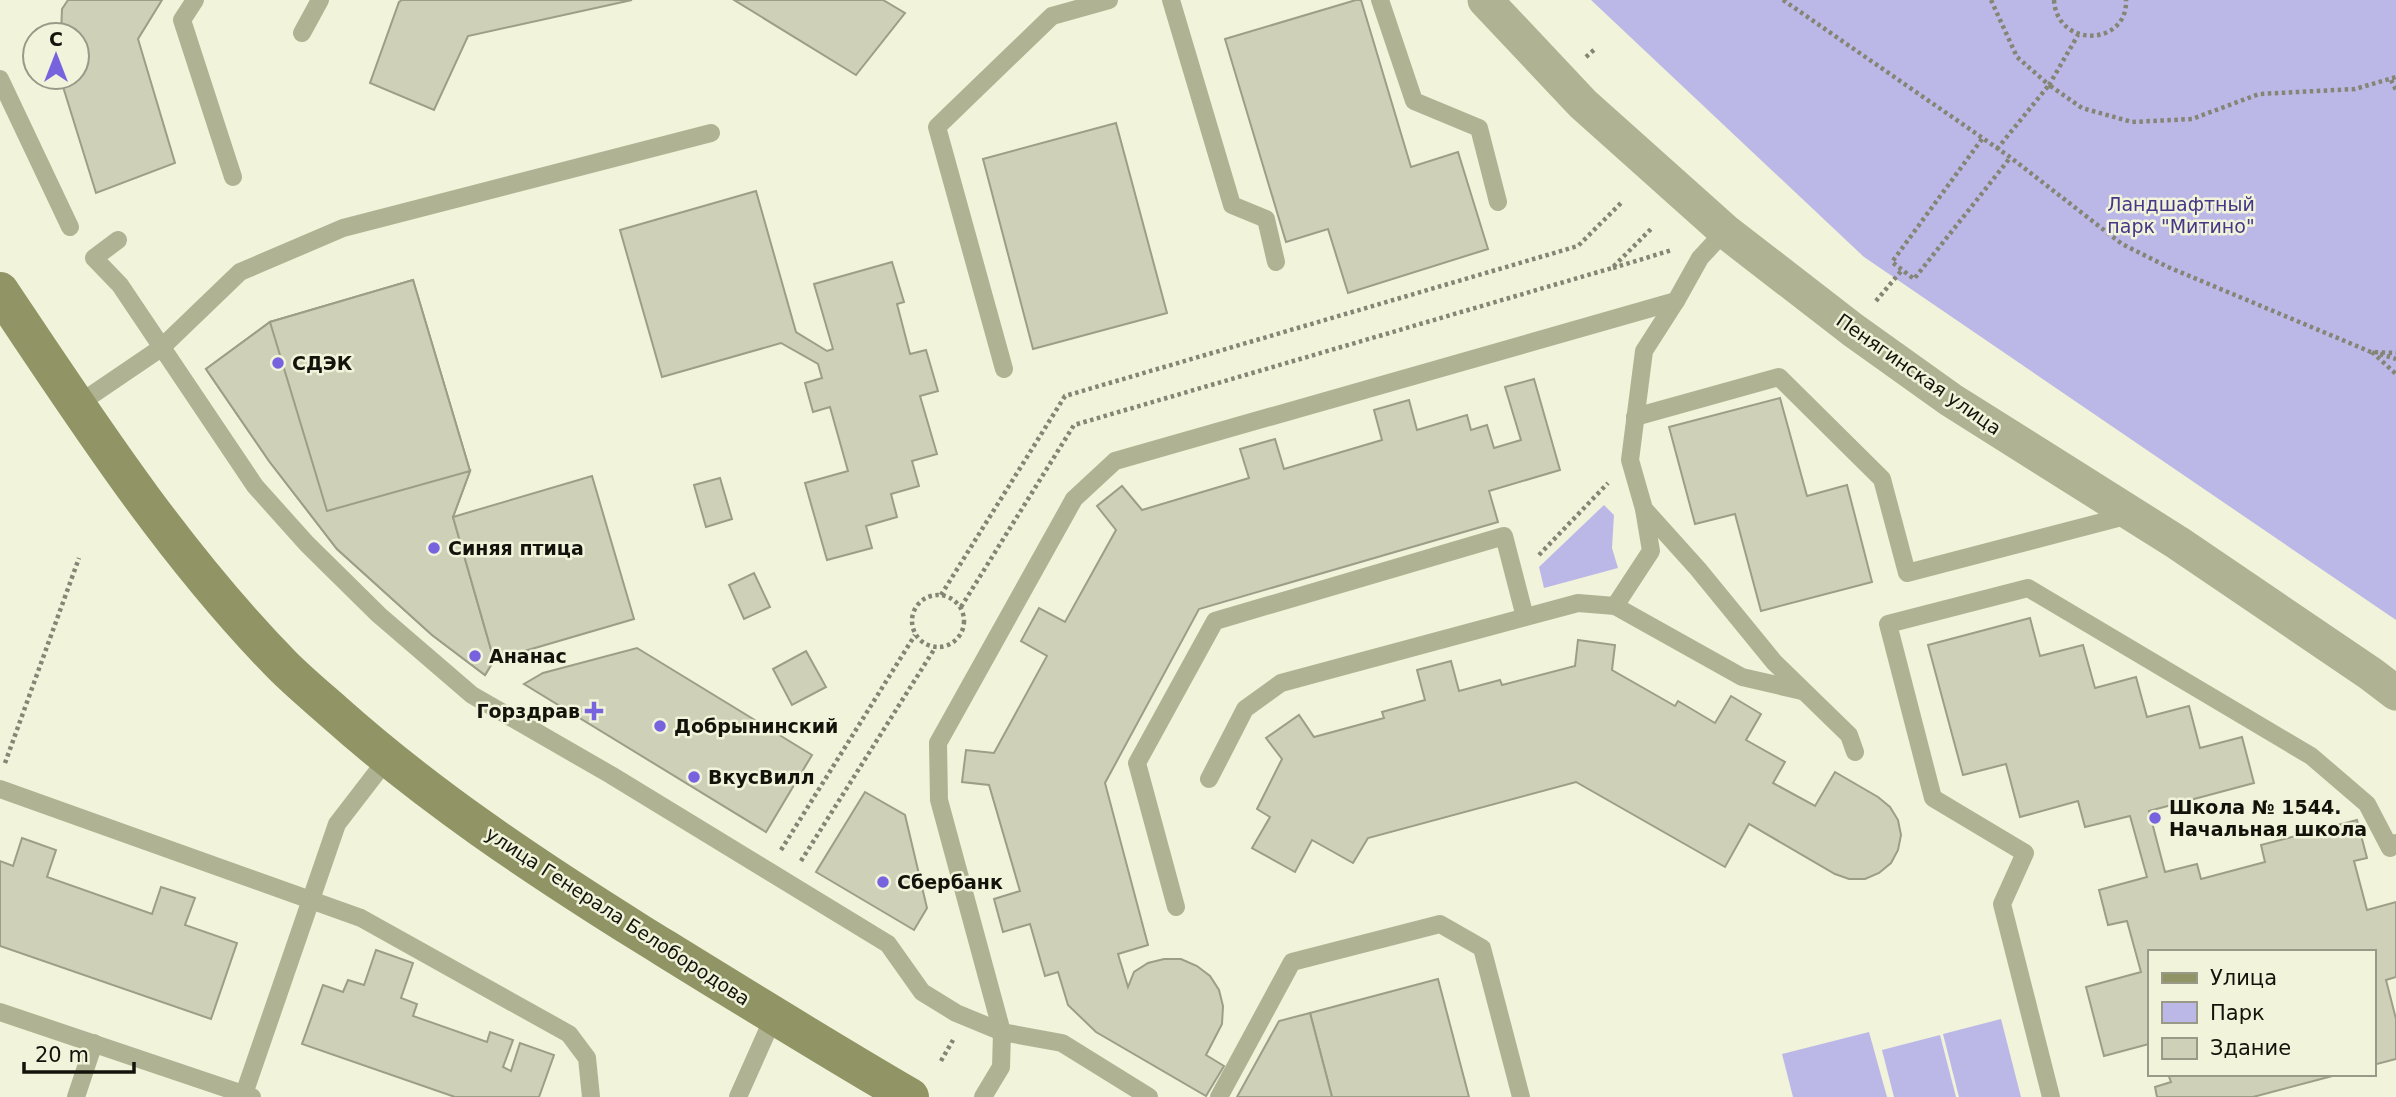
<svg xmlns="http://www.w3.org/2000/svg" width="2396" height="1097" viewBox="0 0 2396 1097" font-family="'DejaVu Sans',sans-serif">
  <rect width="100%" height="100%" fill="#f1f3da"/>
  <g fill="#bbb8e8">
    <polygon points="1591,0 2396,0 2396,620 1864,257"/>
    <polygon points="1604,505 1614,515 1612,548 1618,568 1544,588 1539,567"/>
    <polygon points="2001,1019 2021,1097 1959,1097 1943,1034"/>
    <polygon points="1869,1032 1887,1097 1793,1097 1782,1054"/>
    <polygon points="1940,1035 1956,1097 1894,1097 1882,1050"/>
  </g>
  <g fill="#ced0b8" stroke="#9c9e87" stroke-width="2">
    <polygon points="68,0 162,0 138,39 175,163 96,193 60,77 77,77 77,35 61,35 62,9"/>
    <polygon points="402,0 632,0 468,36 434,110 370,83 399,2"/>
    <polygon points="734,0 883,0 905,13 856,75"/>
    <polygon points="1356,0 1361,0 1411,167 1458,152 1488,249 1348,293 1328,229 1286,242 1225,39"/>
    <polygon points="1116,123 1167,313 1033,349 983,159"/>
    <polygon points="756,191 796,332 827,351 833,349 814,284 892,262 904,302 897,304 910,354 926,350 938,391 920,396 937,454 912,461 919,486 891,494 897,517 866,526 872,548 827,560 805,483 848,471 830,407 813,412 805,383 822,378 818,364 781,343 662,377 620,230"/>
    <polygon points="413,280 470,471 327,511 270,322"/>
    <polygon points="413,280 470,471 453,517 494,660 485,675 432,635 337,549 269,461 206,369 270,322"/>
    <polygon points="270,322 327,511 470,471 453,517 494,660 485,675 432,635 337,549 269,461 206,369"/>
    <polygon points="1534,379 1560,470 1489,491 1498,522 1199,609 1105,783 1148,945 1118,954 1128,987 1134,972 1148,963 1164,959 1181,959 1197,966 1210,976 1219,990 1223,1006 1222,1024 1206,1055 1224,1066 1206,1096 1096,1032 1068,1005 1058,972 1045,976 1030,924 1003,932 994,899 1020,891 989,785 962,782 966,750 994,753 1047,656 1021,641 1039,608 1065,622 1116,530 1097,506 1122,486 1142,510 1249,478 1240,449 1275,439 1284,469 1382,440 1374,410 1409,400 1417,430 1467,415 1471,430 1487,425 1494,448 1521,440 1505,387"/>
    <polygon points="1780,398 1807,496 1847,485 1872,582 1761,611 1735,514 1695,524 1669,427"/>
    <polygon points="592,476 634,619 494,660 453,517"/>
    <polygon points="720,478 732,519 706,527 694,485"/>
    <polygon points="754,573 770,607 744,619 729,585"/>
    <polygon points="2030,618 2040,656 2083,645 2095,688 2136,677 2147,717 2189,706 2200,748 2242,737 2254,783 2149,811 2165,872 2197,864 2201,879 2265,862 2261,845 2357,820 2367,858 2354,861 2367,910 2396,902 2396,977 2386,980 2396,1019 2396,1059 2373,1065 2373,952 2149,952 2149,1044 2104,1056 2086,987 2141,972 2127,921 2108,925 2099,890 2147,877 2130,816 2085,827 2078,801 2020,817 2006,764 1963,775 1928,645"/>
    <polygon points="1578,640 1615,645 1612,670 1675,706 1678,701 1715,723 1731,696 1761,714 1746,740 1785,762 1773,783 1815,806 1835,772 1878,797 1890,807 1898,820 1901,835 1898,850 1891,863 1879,873 1865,879 1849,879 1835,874 1749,824 1725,867 1576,782 1368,838 1353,863 1312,840 1295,872 1252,848 1270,817 1257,809 1282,759 1266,738 1299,715 1314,737 1384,718 1382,712 1425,700 1417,670 1451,661 1459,691 1500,680 1502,685 1575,666"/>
    <polygon points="637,648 812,755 766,832 524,684 543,673"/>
    <polygon points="806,651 826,687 792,705 773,669"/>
    <polygon points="865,792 905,815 927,908 914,930 816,872"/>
    <polygon points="22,838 56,850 47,877 152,914 161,887 195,898 185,925 237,943 211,1019 0,946 0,861 13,866"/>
    <polygon points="376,950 413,963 401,998 417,1004 413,1016 487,1042 490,1032 513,1040 503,1067 511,1071 520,1043 554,1055 539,1097 455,1097 302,1044 323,985 343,992 348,980 364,985"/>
    <polygon points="1438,979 1469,1097 1332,1097 1310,1013"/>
    <polygon points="1310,1013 1332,1097 1237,1097 1279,1021"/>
    <polygon points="2168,1074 2340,1074 2253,1097 2157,1097 2155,1087 2171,1082"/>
  </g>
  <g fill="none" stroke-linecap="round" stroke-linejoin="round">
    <g stroke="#848574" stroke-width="4.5" stroke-dasharray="3.5 3.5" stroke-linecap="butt">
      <polyline points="1783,0 2010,157 2122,244 2168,267 2371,352 2396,353"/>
      <polyline points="1991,0 2017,57 2049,85 2078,35"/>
      <path d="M2054,0C2057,49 2128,46 2126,0"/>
      <polyline points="1586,57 1595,49"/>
      <polyline points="2391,80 2396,90"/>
      <polyline points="1982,139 1892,262 1914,279 2010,158"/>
      <polyline points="1997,149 2049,85 2082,108 2132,122 2192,119 2259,94 2355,89 2396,77"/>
      <polyline points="1613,268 1672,250"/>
      <polyline points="1876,301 1902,270"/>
      <polyline points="2372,352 2396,374"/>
      <polyline points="2380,354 2396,359"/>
      <polyline points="1539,555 1608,483"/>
      <circle cx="938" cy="621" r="26"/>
      <polyline points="941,595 1065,396 1578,246 1623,201"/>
      <polyline points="961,607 1074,425 1612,268 1653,227"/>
      <polyline points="5,763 79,558"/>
      <polyline points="781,850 915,635"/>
      <polyline points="801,861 935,648"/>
      <polyline points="941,1061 953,1040"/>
    </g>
    <g stroke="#b0b393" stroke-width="18">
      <polyline points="195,0 182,20 233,177"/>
      <polyline points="1171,0 1232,205 1266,219 1276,262"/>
      <polyline points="1380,0 1414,101 1479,128 1498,202"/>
      <polyline points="302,33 320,0"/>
      <polyline points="0,79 70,227"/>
      <polyline points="118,240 94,258 120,285 255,486 307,544 379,615 472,695 611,775 888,944 922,992 956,1013 1002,1032 1062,1043 1149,1097"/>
      <polyline points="1676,301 1644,351 1630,460 1644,509 1698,569 1774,662 1849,735 1855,752"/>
      <polyline points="1004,369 937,127 1052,16 1109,0"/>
      <polyline points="77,405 161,348 240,272 343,228 711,133"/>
      <polyline points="1635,417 1779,377 1882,479 1907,573 2133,514"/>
      <polyline points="1644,509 1651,551 1615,606 1742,677 1802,691"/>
      <polyline points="1209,779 1245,709 1281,683 1578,603 1615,606"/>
      <polyline points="0,789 361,918 569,1034 587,1058 591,1097"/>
      <polyline points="1176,907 1137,763 1215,621 1504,536 1525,617"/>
      <polyline points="0,1012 252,1097"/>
      <polyline points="244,1094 337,824 387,759"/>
      <polyline points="76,1097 94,1043"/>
      <polyline points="738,1097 774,1016"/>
      <polyline points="983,1097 1001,1067 1002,1032 939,800 938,743 1074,499 1115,461 1676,301 1700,258 1725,231"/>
      <polyline points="1219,1097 1292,962 1440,924 1482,948 1521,1097"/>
      <polyline points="2051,1097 2002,904 2025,853 1933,798 1888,624 2028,588 2311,756 2367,804 2390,848 2396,843"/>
    </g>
    <polyline stroke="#b0b393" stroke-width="35" points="1485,0 1583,104 1725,231 1853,330 1951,400 2178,543 2371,674 2396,693"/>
    <path stroke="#919565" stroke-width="38" d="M0,291C87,421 173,554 283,666C299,682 317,697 334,712C428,796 533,866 640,933C729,988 819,1044 910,1097"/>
  </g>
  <g fill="#7863de" stroke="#f1f3da" stroke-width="2.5">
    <circle cx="278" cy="363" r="7"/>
    <circle cx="434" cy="548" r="7"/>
    <circle cx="475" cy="656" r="7"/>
    <path d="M590.5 700.5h7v7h7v7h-7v7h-7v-7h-7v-7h7z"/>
    <circle cx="660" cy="726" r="7"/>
    <circle cx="694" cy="777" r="7"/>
    <circle cx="2155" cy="818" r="7"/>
    <circle cx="883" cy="882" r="7"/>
  </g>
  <g text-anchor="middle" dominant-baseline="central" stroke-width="5" stroke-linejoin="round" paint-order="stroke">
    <g font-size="19" fill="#453687" stroke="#f1f3da">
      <text x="2181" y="204">Ландшафтный<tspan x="2181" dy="22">парк "Митино"</tspan></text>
    </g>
    <g font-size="19" font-weight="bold" fill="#13130b" stroke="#f1f3da" text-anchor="start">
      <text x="292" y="363">СДЭК</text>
      <text x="448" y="548">Синяя птица</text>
      <text x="489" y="656">Ананас</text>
      <text x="580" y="711" text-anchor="end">Горздрав</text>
      <text x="674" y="726">Добрынинский</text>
      <text x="708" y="777">ВкусВилл</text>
      <text x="2169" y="807">Школа № 1544.<tspan x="2169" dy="22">Начальная школа</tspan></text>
      <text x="897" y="882">Сбербанк</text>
    </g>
    <g font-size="19" fill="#13130b" stroke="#f1f3da">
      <text transform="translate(1919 374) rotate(35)">Пенягинская улица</text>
      <text transform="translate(618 916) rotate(33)">улица Генерала Белобородова</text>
    </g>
  </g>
  <rect x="2148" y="950" width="228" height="126" fill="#f1f3da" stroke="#989987" stroke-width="2"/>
  <rect x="2162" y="973" width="35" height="10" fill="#919565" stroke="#989987" stroke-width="2"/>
  <text x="2210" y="985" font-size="21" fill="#13130b">Улица</text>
  <rect x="2162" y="1002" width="35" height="21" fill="#bbb8e8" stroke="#989987" stroke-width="2"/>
  <text x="2210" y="1020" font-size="21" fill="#13130b">Парк</text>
  <rect x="2162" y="1038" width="35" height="21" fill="#ced0b8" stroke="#989987" stroke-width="2"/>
  <text x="2210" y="1055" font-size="21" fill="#13130b">Здание</text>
  <g transform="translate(56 56)"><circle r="33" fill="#f1f3da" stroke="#989987" stroke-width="2"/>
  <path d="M0-5L12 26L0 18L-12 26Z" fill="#7863de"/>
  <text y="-10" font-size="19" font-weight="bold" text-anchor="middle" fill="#13130b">С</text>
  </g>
  <path d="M24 1062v10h110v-10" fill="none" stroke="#13130b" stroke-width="3.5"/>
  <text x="35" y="1062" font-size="21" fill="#13130b" stroke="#f1f3da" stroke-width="5" paint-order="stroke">20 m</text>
</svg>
